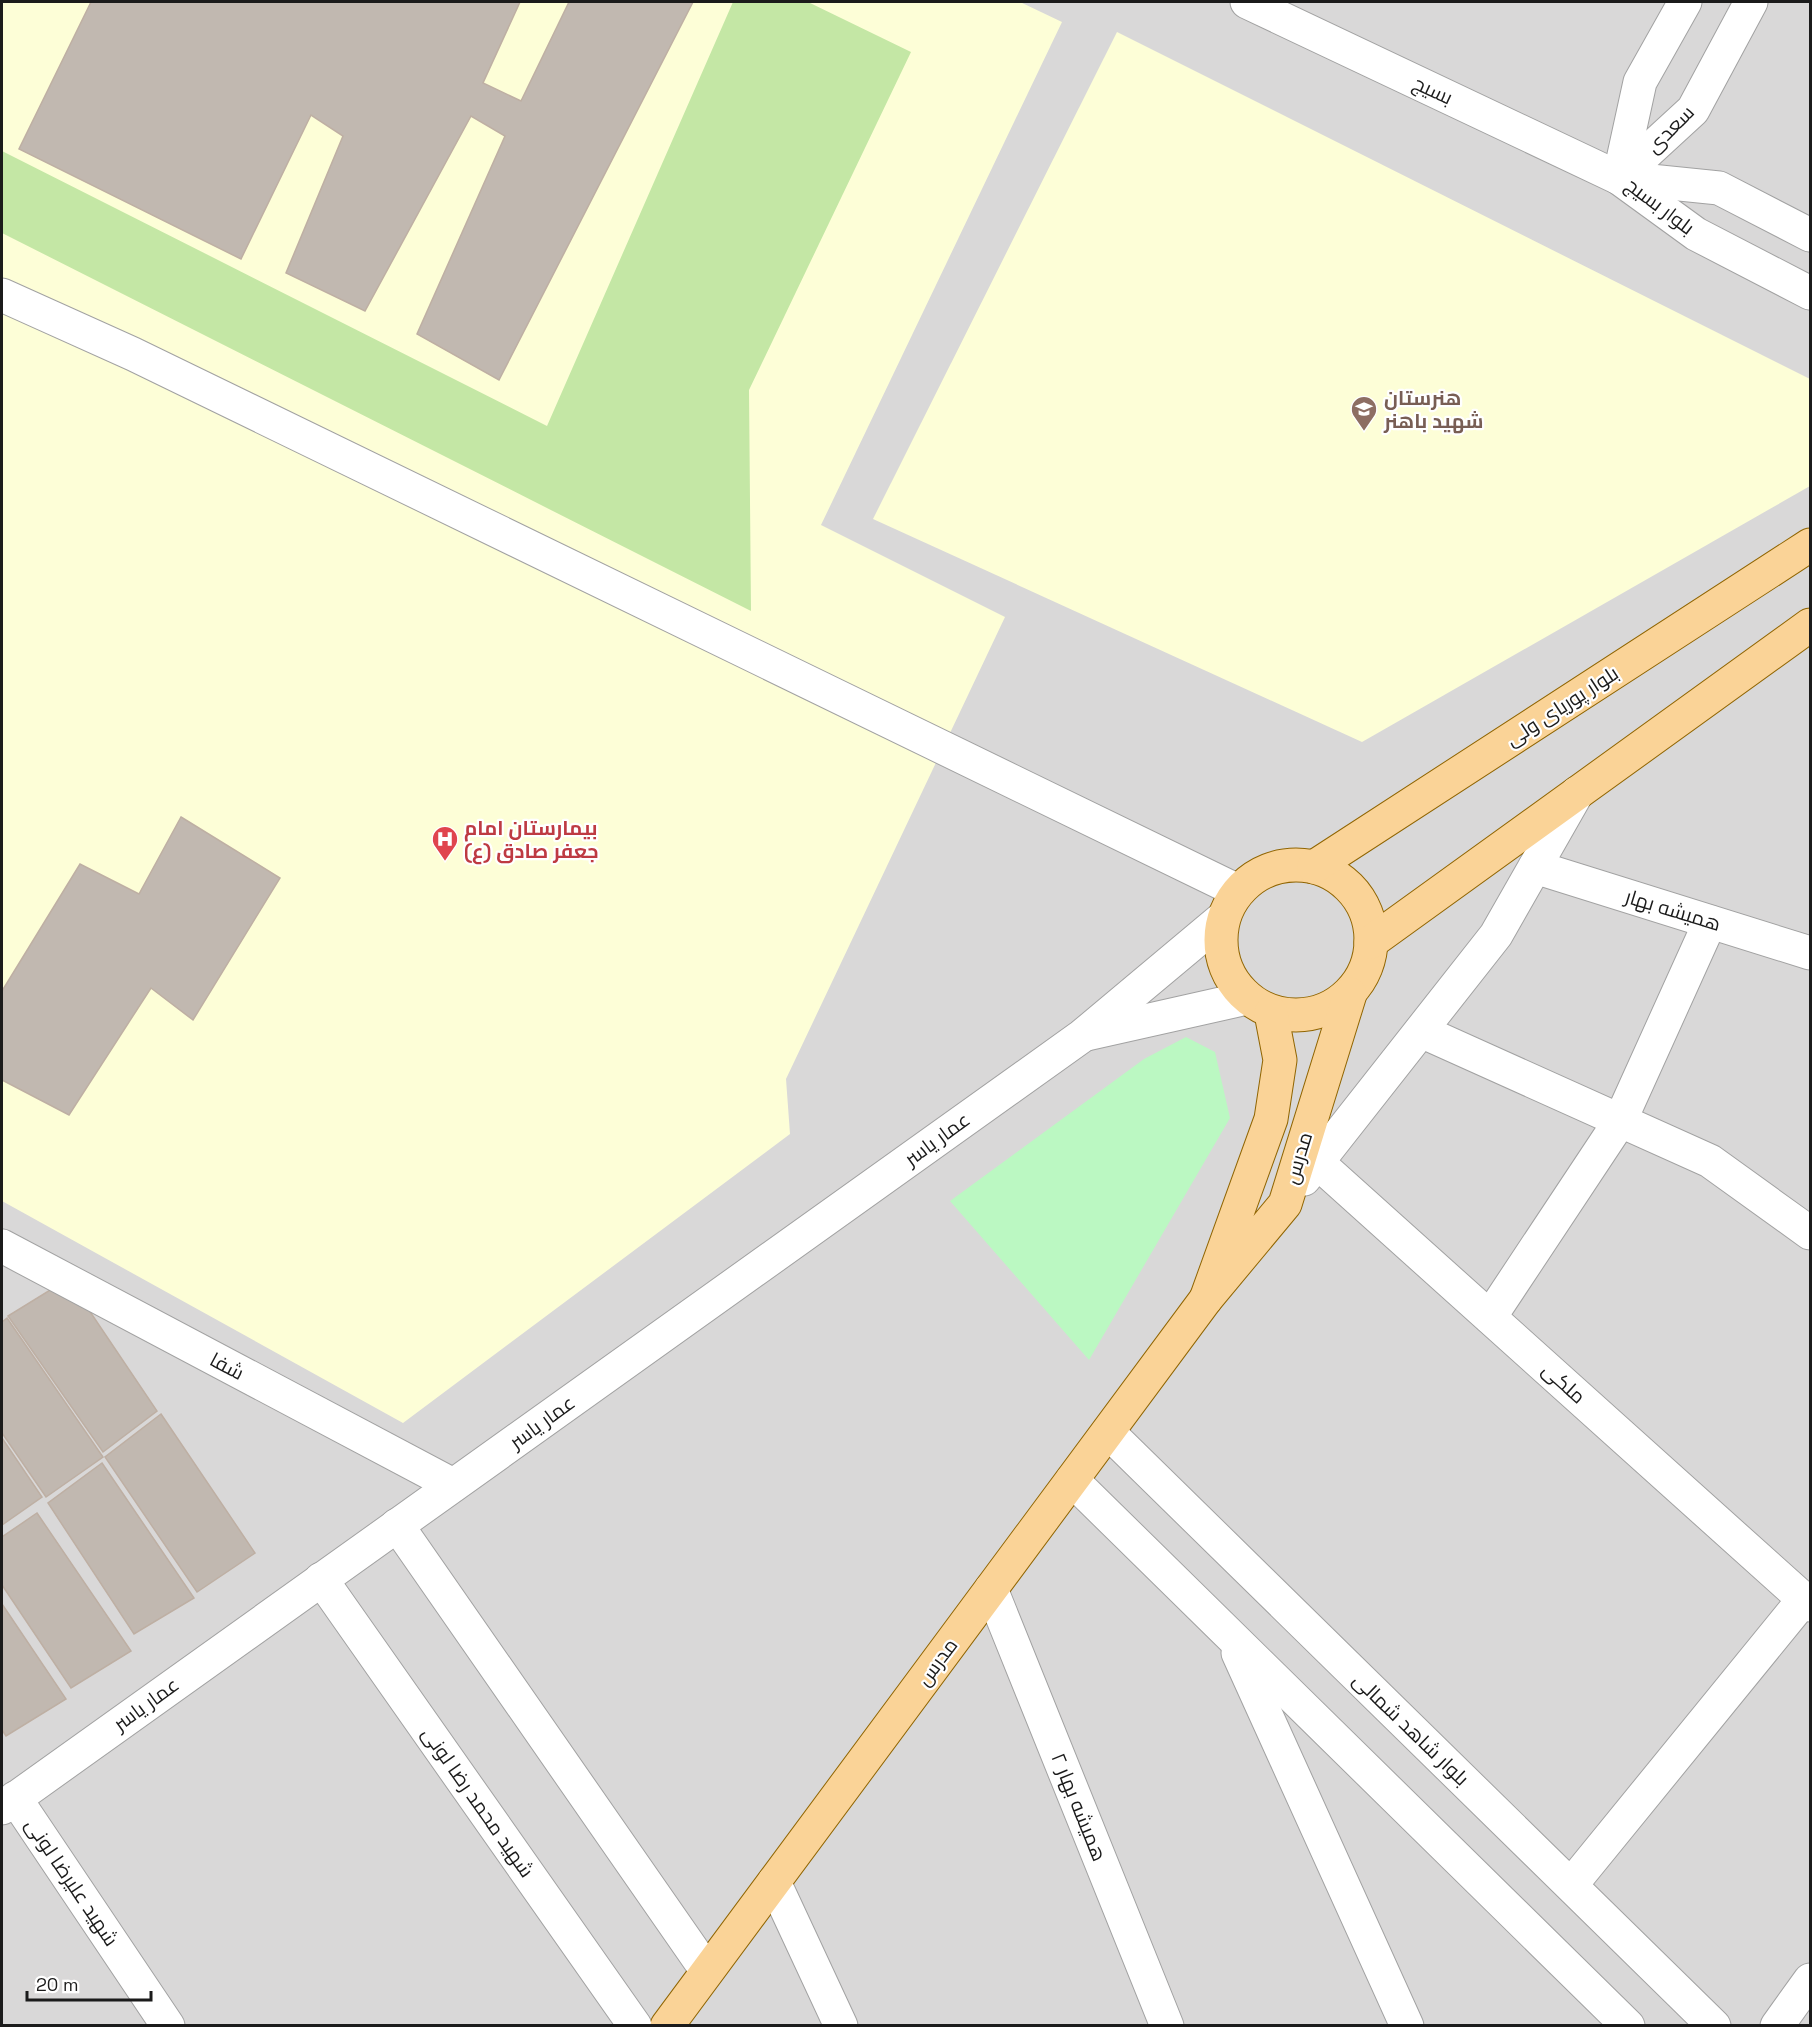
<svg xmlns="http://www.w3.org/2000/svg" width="1812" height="2027" viewBox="0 0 1812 2027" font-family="'Space Grotesk',Cairo,sans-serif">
  <rect width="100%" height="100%" fill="#ece9e0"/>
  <rect fill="#d9d8d8" x="2" y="2" width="1808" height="2023"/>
  <g fill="#fdfed7">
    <polygon points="2,2 1020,2 1062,22 821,525 1005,617 786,1079 790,1134 403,1423 2,1201"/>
    <polygon points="1117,32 1810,379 1810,486 1362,742 873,519"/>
  </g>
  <polygon fill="#c4e7a5" points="733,2 808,2 911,52 749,390 751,611 2,233 2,151 547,426"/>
  <polygon fill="#bbf8c2" points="1186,1037 1215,1052 1230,1118 1089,1360 950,1201 1144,1059"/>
  <g fill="#c1b8b0" stroke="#beafa3" stroke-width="1.5">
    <polygon points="91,2 520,2 483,83 521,101 569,2 693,2 499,380 417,334 505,136 471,116 365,311 286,273 343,136 311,115 241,259 19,149"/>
    <polygon points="181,817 280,878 193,1020 151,988 69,1115 2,1080 2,991 80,864 139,894"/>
    <polygon points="68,1279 157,1411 103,1452 8,1316"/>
    <polygon points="7,1318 103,1457 46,1497 2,1433 2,1322"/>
    <polygon points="161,1414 255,1553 197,1592 105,1457"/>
    <polygon points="2,1438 42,1497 2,1525"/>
    <polygon points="102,1463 194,1598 134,1634 48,1503"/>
    <polygon points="37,1513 131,1651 71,1688 2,1585 2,1537"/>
    <polygon points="2,1604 66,1699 6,1736 2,1730"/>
  </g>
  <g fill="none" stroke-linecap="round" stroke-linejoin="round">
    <g stroke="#a2a2a2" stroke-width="35">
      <g id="minor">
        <polyline points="1247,2 1619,178 1696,234 1810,293"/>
        <polyline points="1619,178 1693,110 1751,2"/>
        <polyline points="1619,178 1640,82 1685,2"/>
        <polyline points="1621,178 1719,188 1810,235"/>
        <polyline points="2,295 133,354 1238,891"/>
        <polyline points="1535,867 1810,953"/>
        <polyline points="1421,1031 1710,1161 1810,1233"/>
        <polyline points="1087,1034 1247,998"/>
        <polyline points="1317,1162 1810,1605"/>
        <polyline points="1304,1179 1496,935 1577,793"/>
        <polyline points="2,1246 453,1485"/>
        <polyline points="1490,1317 1620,1121 1710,922"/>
        <polyline points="1108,1432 1714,2026"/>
        <polyline points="1072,1480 1628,2026"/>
        <polyline points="397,1525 707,1971"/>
        <polyline points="321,1579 635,2026"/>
        <polyline points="991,1589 1167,2026"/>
        <polyline points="1238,1653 1407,2026"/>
        <polyline points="15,1798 168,2026"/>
        <polyline points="2,1808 1082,1036 1223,918"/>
        <polyline points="774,1882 841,2026"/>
        <polyline points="1571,1885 1804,1599"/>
        <polyline points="1777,2026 1810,1980"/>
      </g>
    </g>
    <g stroke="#906502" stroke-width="35">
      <g id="major">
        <circle cx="1296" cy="940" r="75"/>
        <polyline points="1314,867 1810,545"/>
        <polyline points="1371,942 1810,625"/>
        <polyline points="1271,1013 1280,1060 1271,1119 1206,1299 1285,1204 1350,994"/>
        <polyline points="667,2026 1206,1299"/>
      </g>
    </g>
    <use href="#minor" stroke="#fff" stroke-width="33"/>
    <use href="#major" stroke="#fad397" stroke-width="33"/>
  </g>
  <defs>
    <g id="university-pin" transform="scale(1.35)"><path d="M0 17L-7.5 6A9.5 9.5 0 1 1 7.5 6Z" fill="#8d6e63" stroke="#fff"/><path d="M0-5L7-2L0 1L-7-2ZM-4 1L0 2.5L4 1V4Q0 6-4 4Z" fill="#fff"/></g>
    <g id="hospital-pin" transform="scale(1.35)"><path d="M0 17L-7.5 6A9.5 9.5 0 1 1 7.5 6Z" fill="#e0444e" stroke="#fff"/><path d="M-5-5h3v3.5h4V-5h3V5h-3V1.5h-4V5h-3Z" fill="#fff"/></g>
  </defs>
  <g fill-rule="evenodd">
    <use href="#university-pin" x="1364" y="409"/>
    <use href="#hospital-pin" x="445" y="839"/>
  </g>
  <g text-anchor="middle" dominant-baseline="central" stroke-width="4.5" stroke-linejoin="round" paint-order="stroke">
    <g font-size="20" fill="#1b1b1b" stroke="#fff">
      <text transform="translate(1433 90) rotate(25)">بسیج</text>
      <text transform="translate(1670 129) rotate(-45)">سعدی</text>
      <text transform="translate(1660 206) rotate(37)">بلوار بسیج</text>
      <text transform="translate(1562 706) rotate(-33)">بلوار پوریای ولی</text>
      <text transform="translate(1673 910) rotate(17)">همیشه بهار</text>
      <text transform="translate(937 1139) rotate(-36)">عمار یاسر</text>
      <text transform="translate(1298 1158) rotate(-73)">مدرس</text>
      <text transform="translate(227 1366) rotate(28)">شفا</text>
      <text transform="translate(1564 1383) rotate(42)">ملکی</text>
      <text transform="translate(542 1422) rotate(-36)">عمار یاسر</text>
      <text transform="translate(937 1662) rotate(-53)">مدرس</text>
      <text transform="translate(146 1704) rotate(-36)">عمار یاسر</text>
      <text transform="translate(1411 1729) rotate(44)">بلوار شاهد شمالی</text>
      <text transform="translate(478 1802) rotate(55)">شهید محمد رضا لونی</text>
      <text transform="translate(1079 1807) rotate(68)">همیشه بهار ۲</text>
      <text transform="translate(72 1882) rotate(56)">شهید علیرضا لونی</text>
    </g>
    <g font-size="20" font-weight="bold" fill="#785e54" stroke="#fff" text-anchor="start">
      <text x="1384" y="398">هنرستان<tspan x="1384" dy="23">شهید باهنر</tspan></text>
    </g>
    <g font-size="20" font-weight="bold" fill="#be3a42" stroke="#fff" text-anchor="start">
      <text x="464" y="828">بیمارستان امام<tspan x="464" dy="23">جعفر صادق (ع)</tspan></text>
    </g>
  </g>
  <rect width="1812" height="2027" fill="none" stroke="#1b1b1b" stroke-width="6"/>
  <path d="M27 1991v9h124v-9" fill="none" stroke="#1b1b1b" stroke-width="3"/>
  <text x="36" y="1991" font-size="18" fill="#1b1b1b" stroke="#ffffff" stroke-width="4.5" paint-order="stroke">20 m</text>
</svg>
